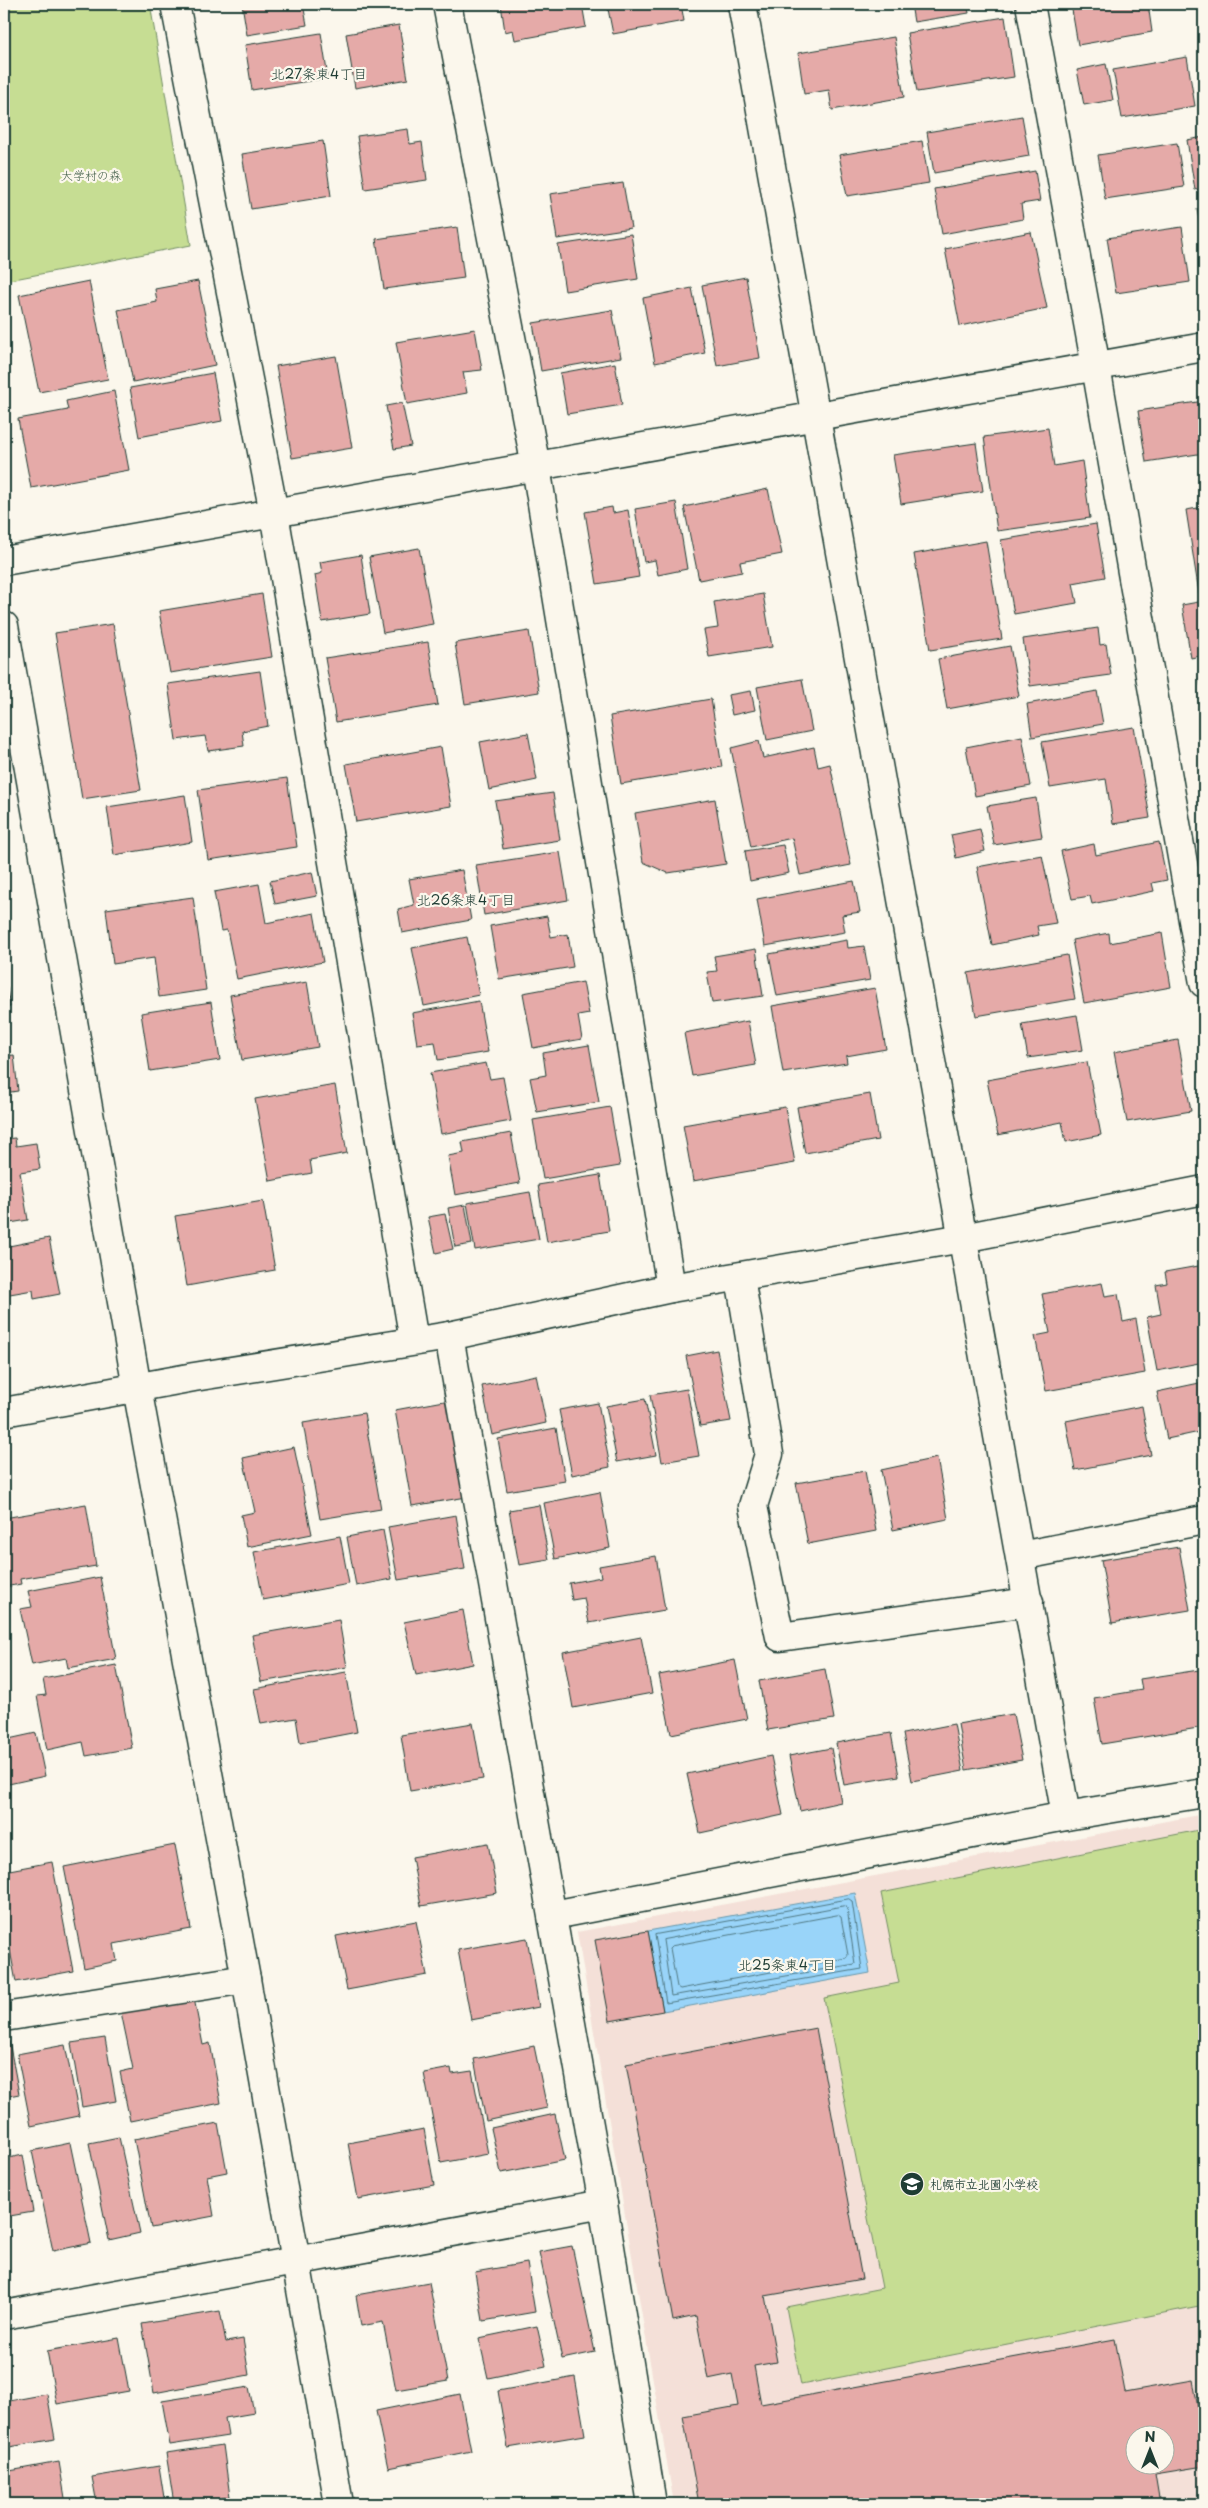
<svg xmlns="http://www.w3.org/2000/svg" width="1208" height="2508" viewBox="0 0 1208 2508" font-family="'Playpen Sans','Klee One',sans-serif">
  <rect width="100%" height="100%" fill="#fbf7ec"/>
  <filter id="ink" filterUnits="userSpaceOnUse"><feTurbulence type="fractalNoise" baseFrequency=".02" numOctaves="2"/><feDisplacementMap in="SourceGraphic" scale="10" xChannelSelector="R" yChannelSelector="G"/><feConvolveMatrix kernelMatrix="1 2 1 2 8 2 1 2 1" color-interpolation-filters="sRGB"/></filter>
  <g filter="url(#ink)">
    <path fill="#f4e0d8" fill-rule="evenodd" d="M1204,1814V2504H674L577,1932ZM1136,2436H1166V2466H1136Z"/>
    <g fill="#c6dd93" stroke="#728d64">
      <polygon points="4,4 150,4 191,245 4,281"/>
      <polygon points="1204,1829 1204,2305 801,2385 786,2307 882,2288 824,1998 899,1983 881,1893"/>
    </g>
    <polygon fill="#99d4f9" stroke="#6898aa" points="855,1893 870,1973 663,2011 648,1931"/>
    <g fill="none" stroke-linecap="round" stroke-linejoin="round">
      <g stroke="#507983" stroke-width="1">
        <polygon points="849,1899 852,1901 862,1969 666,2003 655,1935"/>
        <polygon points="844,1906 847,1908 855,1964 671,1996 663,1940"/>
        <polygon points="838,1915 841,1917 848,1955 846,1958 680,1989 677,1987 670,1948 672,1946"/>
      </g>
    </g>
    <g fill="#e5aaa8" stroke="#1f3d34" fill-rule="evenodd">
      <polygon points="242,4 303,4 307,25 247,35"/>
      <polygon points="501,4 582,4 586,27 515,40 513,30 505,32"/>
      <polygon points="607,4 681,4 684,21 613,34"/>
      <polygon points="911,4 967,4 969,13 914,22"/>
      <polygon points="1071,4 1148,4 1152,32 1078,45"/>
      <polygon points="1005,17 1014,77 917,92 907,33"/>
      <polygon points="399,25 408,79 355,88 346,34"/>
      <polygon points="321,33 328,78 252,90 245,45"/>
      <polygon points="894,37 904,97 832,110 829,90 804,94 798,53"/>
      <polygon points="1187,57 1195,106 1122,118 1113,70"/>
      <polygon points="1106,64 1113,100 1084,105 1077,70"/>
      <polygon points="1022,116 1029,156 934,173 927,132"/>
      <polygon points="408,129 410,144 422,142 427,180 365,189 357,136"/>
      <polygon points="1204,137 1204,188 1195,190 1187,140"/>
      <polygon points="323,141 331,196 251,209 242,154"/>
      <polygon points="922,141 929,183 847,196 839,155"/>
      <polygon points="1177,143 1184,187 1105,199 1098,155"/>
      <polygon points="1035,171 1040,201 1021,204 1023,219 942,234 934,189"/>
      <polygon points="623,183 631,228 557,239 550,194"/>
      <polygon points="1204,207 1204,248 1197,209"/>
      <polygon points="457,227 464,278 384,289 376,239"/>
      <polygon points="1182,227 1190,282 1116,293 1107,238"/>
      <polygon points="1031,232 1047,308 960,326 945,249"/>
      <polygon points="631,234 638,279 565,291 558,245"/>
      <polygon points="746,277 760,358 717,366 702,285"/>
      <polygon points="89,281 108,379 39,392 19,295"/>
      <polygon points="198,281 215,365 133,382 118,310 157,302 155,289"/>
      <polygon points="692,288 705,353 655,363 643,298"/>
      <polygon points="612,310 621,357 541,371 533,323"/>
      <polygon points="475,329 482,370 463,372 467,393 407,404 396,342"/>
      <polygon points="336,356 352,448 292,458 276,366"/>
      <polygon points="615,363 622,405 567,414 560,373"/>
      <polygon points="213,373 222,421 139,437 130,388"/>
      <polygon points="114,391 129,470 31,488 18,419 68,410 66,401"/>
      <polygon points="1204,401 1204,453 1146,462 1138,411"/>
      <polygon points="402,403 411,446 394,449 386,406"/>
      <polygon points="1048,428 1054,466 1082,461 1090,518 997,531 984,437"/>
      <polygon points="976,443 983,491 901,504 893,455"/>
      <polygon points="768,489 782,554 740,562 742,572 699,580 684,507"/>
      <polygon points="676,502 687,569 658,575 655,560 644,562 635,509"/>
      <polygon points="612,507 613,513 628,510 639,577 597,584 585,512"/>
      <polygon points="1204,507 1204,593 1199,593 1186,510"/>
      <polygon points="1096,524 1105,577 1073,583 1077,603 1014,614 1001,540"/>
      <polygon points="986,541 1002,639 930,650 914,554"/>
      <polygon points="419,548 433,624 383,633 369,557"/>
      <polygon points="361,555 370,614 322,622 315,575 322,573 320,562"/>
      <polygon points="262,594 272,657 170,673 159,611"/>
      <polygon points="763,594 772,647 709,657 704,630 718,628 714,602"/>
      <polygon points="1204,601 1204,655 1191,658 1182,605"/>
      <polygon points="113,624 141,790 82,799 55,633"/>
      <polygon points="1098,628 1100,645 1106,644 1111,675 1030,686 1023,639"/>
      <polygon points="529,631 539,692 465,704 455,643"/>
      <polygon points="428,642 438,705 336,722 325,658"/>
      <polygon points="1010,646 1019,696 947,709 938,659"/>
      <polygon points="260,671 268,726 242,731 244,746 208,751 205,736 176,740 168,684"/>
      <polygon points="1204,677 1204,702 1200,678"/>
      <polygon points="802,679 812,731 767,740 757,687"/>
      <polygon points="751,691 755,710 732,715 728,695"/>
      <polygon points="1097,691 1103,724 1032,737 1027,704"/>
      <polygon points="711,699 722,767 621,784 610,716"/>
      <polygon points="1134,727 1150,818 1113,824 1106,779 1050,788 1042,742"/>
      <polygon points="528,733 537,780 489,790 480,742"/>
      <polygon points="1022,736 1031,786 975,796 966,747"/>
      <polygon points="759,741 763,758 814,747 818,767 830,764 851,865 800,875 792,838 751,847 731,748"/>
      <polygon points="441,747 451,806 356,822 346,764"/>
      <polygon points="287,778 297,847 208,860 198,790"/>
      <polygon points="553,793 560,840 503,849 495,801"/>
      <polygon points="185,795 192,842 114,855 107,807"/>
      <polygon points="1036,798 1042,837 994,845 987,806"/>
      <polygon points="715,799 726,864 668,873 643,862 635,813"/>
      <polygon points="980,829 985,851 956,858 951,835"/>
      <polygon points="1159,842 1167,880 1152,883 1154,891 1092,904 1090,896 1072,899 1061,851 1094,844 1096,855"/>
      <polygon points="783,845 789,873 750,881 745,851"/>
      <polygon points="560,852 568,900 484,915 476,865"/>
      <polygon points="1042,855 1056,923 1037,926 1039,935 992,945 977,867"/>
      <polygon points="462,870 471,920 402,933 398,909 414,905 409,879"/>
      <polygon points="312,872 317,896 275,904 270,881"/>
      <polygon points="854,881 860,912 842,915 845,932 765,946 757,899"/>
      <polygon points="259,884 266,923 314,913 323,962 237,979 227,930 221,931 214,892"/>
      <polygon points="193,897 206,990 159,997 154,958 113,964 106,909"/>
      <polygon points="547,916 551,937 568,934 573,967 499,979 490,926"/>
      <polygon points="1109,933 1110,943 1162,933 1171,987 1084,1003 1072,940"/>
      <polygon points="467,937 479,995 424,1006 412,948"/>
      <polygon points="847,940 848,948 864,946 870,980 777,996 769,954"/>
      <polygon points="756,949 763,996 712,1003 707,972 717,971 714,956"/>
      <polygon points="1067,955 1075,999 976,1016 968,973"/>
      <polygon points="4,970 10,1007 4,1008"/>
      <polygon points="307,982 318,1047 242,1060 230,995"/>
      <polygon points="583,982 589,1014 578,1016 582,1039 533,1048 523,993"/>
      <polygon points="875,988 886,1049 846,1056 847,1063 783,1073 772,1006"/>
      <polygon points="479,1001 488,1052 438,1060 435,1042 417,1044 412,1013"/>
      <polygon points="211,1002 220,1060 150,1071 141,1013"/>
      <polygon points="1077,1015 1083,1050 1028,1058 1022,1024"/>
      <polygon points="748,1021 756,1065 692,1076 684,1033"/>
      <polygon points="1178,1040 1191,1111 1127,1122 1114,1052"/>
      <polygon points="589,1045 599,1102 537,1112 530,1078 546,1075 543,1053"/>
      <polygon points="14,1055 18,1091 4,1093 4,1056"/>
      <polygon points="1087,1062 1101,1135 1066,1142 1062,1122 998,1135 987,1080"/>
      <polygon points="486,1063 490,1079 503,1077 511,1121 441,1134 430,1073"/>
      <polygon points="335,1085 347,1153 310,1160 312,1173 270,1181 255,1099"/>
      <polygon points="870,1094 878,1140 805,1153 797,1107"/>
      <polygon points="610,1107 620,1166 543,1179 533,1120"/>
      <polygon points="785,1107 795,1163 693,1181 683,1125"/>
      <polygon points="511,1133 520,1183 455,1195 448,1156 464,1153 462,1142"/>
      <polygon points="15,1138 16,1146 36,1143 40,1169 20,1172 28,1220 4,1224 4,1139"/>
      <polygon points="600,1175 609,1231 547,1242 538,1185"/>
      <polygon points="530,1192 539,1239 475,1250 467,1203"/>
      <polygon points="263,1201 275,1270 187,1286 175,1216"/>
      <polygon points="465,1205 472,1244 455,1247 448,1208"/>
      <polygon points="445,1214 453,1249 436,1253 428,1217"/>
      <polygon points="49,1238 60,1294 34,1299 33,1290 4,1295 4,1247"/>
      <polygon points="1204,1265 1204,1362 1157,1371 1147,1317 1161,1314 1156,1285 1167,1283 1165,1272"/>
      <polygon points="1102,1283 1105,1296 1118,1294 1123,1322 1136,1319 1145,1373 1046,1391 1035,1336 1050,1333 1042,1294"/>
      <polygon points="717,1350 731,1421 700,1426 686,1356"/>
      <polygon points="536,1375 546,1423 492,1435 482,1386"/>
      <polygon points="1204,1382 1204,1431 1167,1439 1157,1392"/>
      <polygon points="687,1389 699,1456 662,1462 650,1395"/>
      <polygon points="645,1399 656,1455 617,1462 606,1406"/>
      <polygon points="450,1400 467,1497 412,1506 395,1410"/>
      <polygon points="598,1403 610,1467 572,1475 559,1410"/>
      <polygon points="1142,1406 1151,1455 1075,1470 1066,1421"/>
      <polygon points="364,1413 381,1509 320,1519 303,1423"/>
      <polygon points="556,1428 565,1481 507,1491 498,1439"/>
      <polygon points="294,1447 312,1534 247,1547 241,1515 255,1512 243,1458"/>
      <polygon points="937,1458 948,1519 893,1530 881,1470"/>
      <polygon points="865,1471 876,1531 808,1544 796,1483"/>
      <polygon points="600,1492 610,1548 555,1559 544,1503"/>
      <polygon points="86,1504 96,1566 20,1579 21,1584 4,1587 4,1518"/>
      <polygon points="539,1505 549,1560 519,1565 509,1510"/>
      <polygon points="456,1515 465,1569 398,1580 388,1527"/>
      <polygon points="383,1530 392,1579 356,1586 347,1537"/>
      <polygon points="340,1536 349,1584 263,1600 254,1552"/>
      <polygon points="1179,1547 1190,1610 1112,1623 1101,1560"/>
      <polygon points="656,1556 665,1610 589,1623 584,1598 572,1600 569,1583 601,1577 599,1566"/>
      <polygon points="100,1577 116,1659 68,1668 66,1658 32,1665 20,1609 32,1607 28,1591"/>
      <polygon points="463,1610 473,1664 416,1675 404,1622"/>
      <polygon points="339,1620 347,1667 261,1682 252,1635"/>
      <polygon points="641,1637 652,1693 573,1708 563,1652"/>
      <polygon points="735,1660 747,1719 671,1734 659,1675"/>
      <polygon points="116,1665 132,1748 86,1756 83,1742 47,1750 37,1696 46,1695 43,1679"/>
      <polygon points="825,1669 834,1719 768,1730 759,1681"/>
      <polygon points="1199,1670 1204,1701 1204,1727 1102,1744 1094,1698 1142,1690 1140,1679"/>
      <polygon points="346,1672 357,1732 300,1743 296,1718 261,1724 254,1689"/>
      <polygon points="4,1681 10,1709 4,1711"/>
      <polygon points="1013,1714 1022,1760 966,1770 958,1724"/>
      <polygon points="473,1723 483,1779 410,1791 401,1735"/>
      <polygon points="954,1724 963,1771 912,1781 903,1734"/>
      <polygon points="36,1733 45,1776 4,1785 4,1740"/>
      <polygon points="891,1733 899,1776 844,1785 836,1743"/>
      <polygon points="831,1748 841,1802 800,1811 789,1756"/>
      <polygon points="771,1756 783,1815 700,1833 687,1774"/>
      <polygon points="488,1843 497,1893 421,1906 412,1857"/>
      <polygon points="175,1845 191,1929 114,1944 117,1961 84,1968 64,1867"/>
      <polygon points="52,1862 73,1971 16,1982 4,1918 4,1871"/>
      <polygon points="416,1921 427,1975 347,1990 336,1936"/>
      <polygon points="648,1931 663,2011 610,2021 595,1940"/>
      <polygon points="527,1938 539,2007 471,2020 458,1950"/>
      <polygon points="194,1998 203,2045 210,2043 221,2103 130,2121 120,2072 133,2069 121,2012"/>
      <path d="M816,2028L862,2279L765,2296L777,2362L754,2366L761,2404L1115,2339L1125,2392L1193,2380L1204,2442V2466L1155,2474L1160,2504H699L683,2416L738,2406L732,2374L708,2379L696,2316L673,2321L626,2064ZM1136,2436H1166V2466H1136Z"/>
      <polygon points="105,2038 116,2101 82,2107 71,2043"/>
      <polygon points="4,2041 9,2041 19,2094 4,2097"/>
      <polygon points="65,2045 79,2116 31,2126 17,2054"/>
      <polygon points="534,2046 547,2108 486,2121 474,2059"/>
      <polygon points="451,2068 452,2074 472,2071 488,2154 441,2163 424,2073"/>
      <polygon points="555,2114 565,2160 501,2173 491,2128"/>
      <polygon points="218,2123 227,2172 207,2176 214,2216 151,2228 134,2139"/>
      <polygon points="424,2129 434,2185 358,2199 348,2143"/>
      <polygon points="119,2137 140,2233 109,2240 89,2143"/>
      <polygon points="70,2143 91,2243 53,2251 32,2151"/>
      <polygon points="23,2155 33,2212 4,2217 4,2159"/>
      <polygon points="572,2246 595,2352 562,2359 539,2252"/>
      <polygon points="527,2263 535,2312 483,2321 475,2272"/>
      <polygon points="429,2282 448,2381 396,2390 383,2322 361,2326 356,2295"/>
      <polygon points="220,2311 226,2342 243,2339 249,2375 154,2393 142,2324"/>
      <polygon points="537,2326 546,2366 488,2378 479,2338"/>
      <polygon points="119,2338 129,2391 57,2404 47,2351"/>
      <polygon points="575,2377 585,2435 508,2448 498,2391"/>
      <polygon points="249,2387 254,2413 225,2418 228,2436 170,2445 162,2401"/>
      <polygon points="47,2394 55,2439 4,2448 4,2402"/>
      <polygon points="460,2394 471,2451 388,2468 376,2411"/>
      <polygon points="223,2445 230,2497 174,2504 166,2453"/>
      <polygon points="59,2462 66,2504 4,2504 4,2472"/>
      <polygon points="159,2466 165,2504 97,2504 92,2477"/>
    </g>
    <g fill="none" stroke-linecap="round" stroke-linejoin="round">
      <g stroke="#1f3d34" stroke-width="31">
        <g id="street">
          <polyline points="175,4 274,513 414,1341"/>
          <polyline points="447,4 536,467 671,1288"/>
          <polyline points="742,4 1066,1816"/>
          <polyline points="1030,4 1096,367 1204,983"/>
          <polyline points="4,561 1204,347"/>
          <polyline points="740,1277 769,1454 753,1506 780,1637 1029,1602"/>
          <polyline points="449,1336 603,2204 652,2504"/>
          <polyline points="1020,1556 1204,1520"/>
          <polyline points="553,1915 1066,1816 1204,1793"/>
          <polyline points="4,2017 246,1979"/>
          <polyline points="4,2315 603,2204"/>
        </g>
      </g>
      <g stroke="#1f3d34" stroke-width="31">
        <g id="secondary">
          <polyline points="4,626 137,1388 246,1979 339,2504"/>
          <polyline points="4,1412 194,1377 449,1336 671,1288 963,1238 1204,1190"/>
        </g>
      </g>
      <use href="#street" stroke="#fbf7ec" stroke-width="28"/>
      <use href="#secondary" stroke="#fbf7ec" stroke-width="28"/>
    </g>
  </g>
  <defs>
    <g id="school-disc" transform="scale(1.25)"><circle r="9.5" fill="#1f3d34" stroke="#fbf7ec"/><path d="M0-5L7-2L0 1L-7-2ZM-4 1L0 2.5L4 1V4Q0 6-4 4Z" fill="#fff"/></g>
  </defs>
  <g fill-rule="evenodd">
    <use href="#school-disc" x="912" y="2184"/>
  </g>
  <g text-anchor="middle" dominant-baseline="central" stroke-width="4.5" stroke-linejoin="round" paint-order="stroke">
    <g font-size="12" fill="#405d47" stroke="#fbf7ec">
      <text x="91" y="175">大学村の森</text>
    </g>
    <g font-size="12" font-weight="bold" fill="#1f3d34" stroke="#fbf7ec" text-anchor="start">
      <text x="930" y="2184">札幌市立北園小学校</text>
    </g>
    <g font-size="14" fill="#1f3d34" stroke="#fbf7ec">
      <text x="319" y="73">北27条東4丁目</text>
      <text x="466" y="899">北26条東4丁目</text>
      <text x="787" y="1964">北25条東4丁目</text>
    </g>
  </g>
  <rect width="1208" height="2508" fill="none" stroke="#fbf7ec" stroke-width="20"/>
  <rect x="10" y="10" width="1188" height="2488" fill="none" stroke="#1f3d34" stroke-width="2" filter="url(#ink)"/>
  <g transform="translate(1150 2450)"><circle r="24" fill="#fbf7ec" stroke="#a3ada2"/>
  <path d="M0-4L9 19L0 12L-9 19Z" fill="#1f3d34"/>
  <text y="-8" font-size="14" font-weight="bold" text-anchor="middle" fill="#1f3d34">N</text>
  </g>
</svg>
